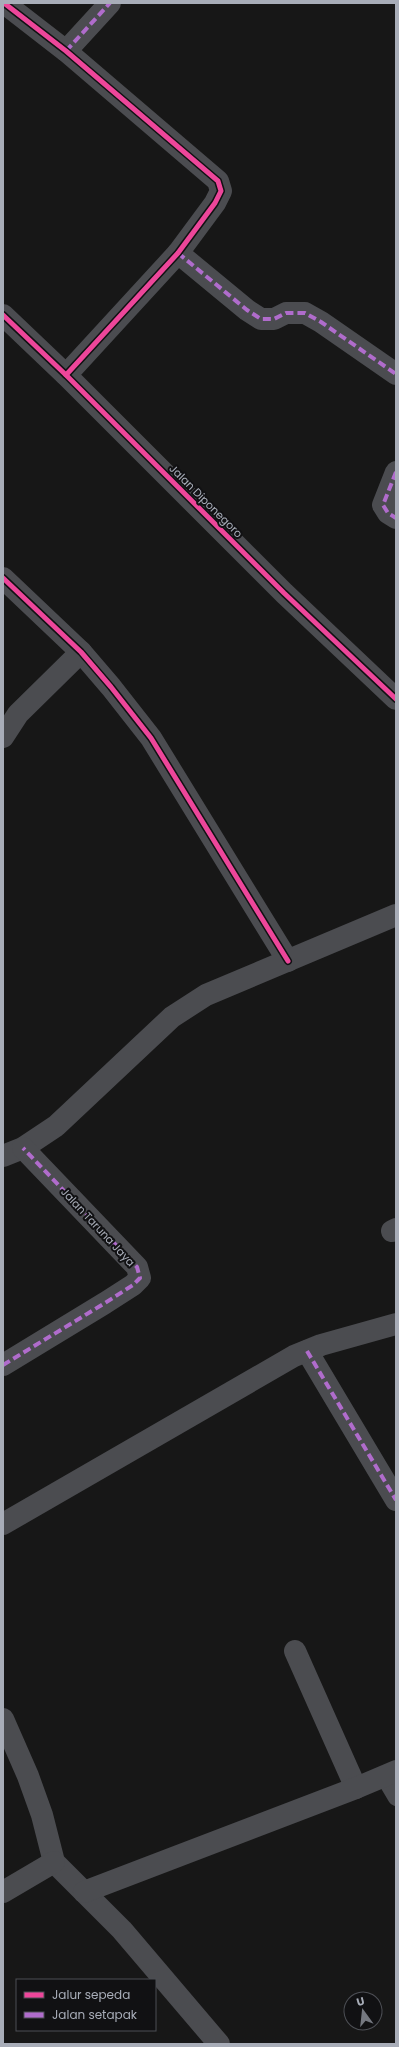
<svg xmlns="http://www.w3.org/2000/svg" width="399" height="2047" viewBox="0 0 399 2047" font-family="Poppins,sans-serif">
  <rect width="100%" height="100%" fill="#171717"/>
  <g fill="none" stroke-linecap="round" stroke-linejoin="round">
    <polyline stroke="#4b4c50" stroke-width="16" points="383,1776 396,1798"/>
    <g stroke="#4b4c50" stroke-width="22">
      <polyline points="4,3 66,51 218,181 221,191 215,203 178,253 66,375"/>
      <polyline points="66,51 110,3"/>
      <polyline points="178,253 247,310 261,319 274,319 286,313 305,313 321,322 396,374"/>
      <polyline points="3,315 66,375 284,593 396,699"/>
      <polyline points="396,472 383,505 388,513 396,518"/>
      <polyline points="3,578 81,652 111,687 151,738 288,961"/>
      <polyline points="3,737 18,714 81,652"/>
      <polyline points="3,1156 23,1148 56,1126 172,1017 206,995 396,915"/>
      <polyline points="392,1231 396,1229"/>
      <polyline points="307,1351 396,1500"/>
      <polyline points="3,1365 105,1303 133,1285 140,1278 137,1267 23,1148"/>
      <polyline points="3,1524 294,1356 321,1345 396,1324"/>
      <polyline points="295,1651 356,1788"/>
      <polyline points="3,1719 28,1776 42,1815 54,1862 122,1930 219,2044"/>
      <polyline points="3,1892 54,1862"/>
      <polyline points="84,1892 356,1788 396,1771"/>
    </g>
    <g stroke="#b06ccc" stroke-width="4" stroke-dasharray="8 4" stroke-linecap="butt">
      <polyline points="66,51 110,3"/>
      <polyline points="178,253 247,310 261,319 274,319 286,313 305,313 321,322 396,374"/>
      <polyline points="396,472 383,505 388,513 396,518"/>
      <polyline points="307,1351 396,1500"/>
      <polyline points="3,1365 105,1303 133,1285 140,1278 137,1267 23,1148"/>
    </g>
    <g stroke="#111113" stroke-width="8">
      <g id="cycleway">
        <polyline points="4,3 66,51 218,181 221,191 215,203 178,253 66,375"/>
        <polyline points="3,315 66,375 284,593 396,699"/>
        <polyline points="3,578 81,652 111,687 151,738 288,961"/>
      </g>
    </g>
    <use href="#cycleway" stroke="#ed469a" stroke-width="5"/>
  </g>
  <g text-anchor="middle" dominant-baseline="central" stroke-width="4" stroke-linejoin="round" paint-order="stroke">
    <g font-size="11" fill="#a8adb8" stroke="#111113">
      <text transform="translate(206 501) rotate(45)">Jalan Diponegoro</text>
      <text transform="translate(98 1227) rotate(47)">Jalan Taruna Jaya</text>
    </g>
  </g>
  <rect width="399" height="2047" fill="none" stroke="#a8adb8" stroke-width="8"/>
  <rect x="16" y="1979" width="140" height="52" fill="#111113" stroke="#4d4f55"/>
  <rect x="24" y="1992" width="20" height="6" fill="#ed469a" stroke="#4d4f55"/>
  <text x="52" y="1999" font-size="12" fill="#a8adb8">Jalur sepeda</text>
  <rect x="24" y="2012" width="20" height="6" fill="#b06ccc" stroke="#4d4f55"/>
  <text x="52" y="2019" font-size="12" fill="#a8adb8">Jalan setapak</text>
  <g transform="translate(363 2011) rotate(345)"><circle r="19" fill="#111113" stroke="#4d4f55"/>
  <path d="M0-3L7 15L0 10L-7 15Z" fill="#757880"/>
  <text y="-6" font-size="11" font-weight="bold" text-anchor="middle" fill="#a8adb8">U</text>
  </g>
</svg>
